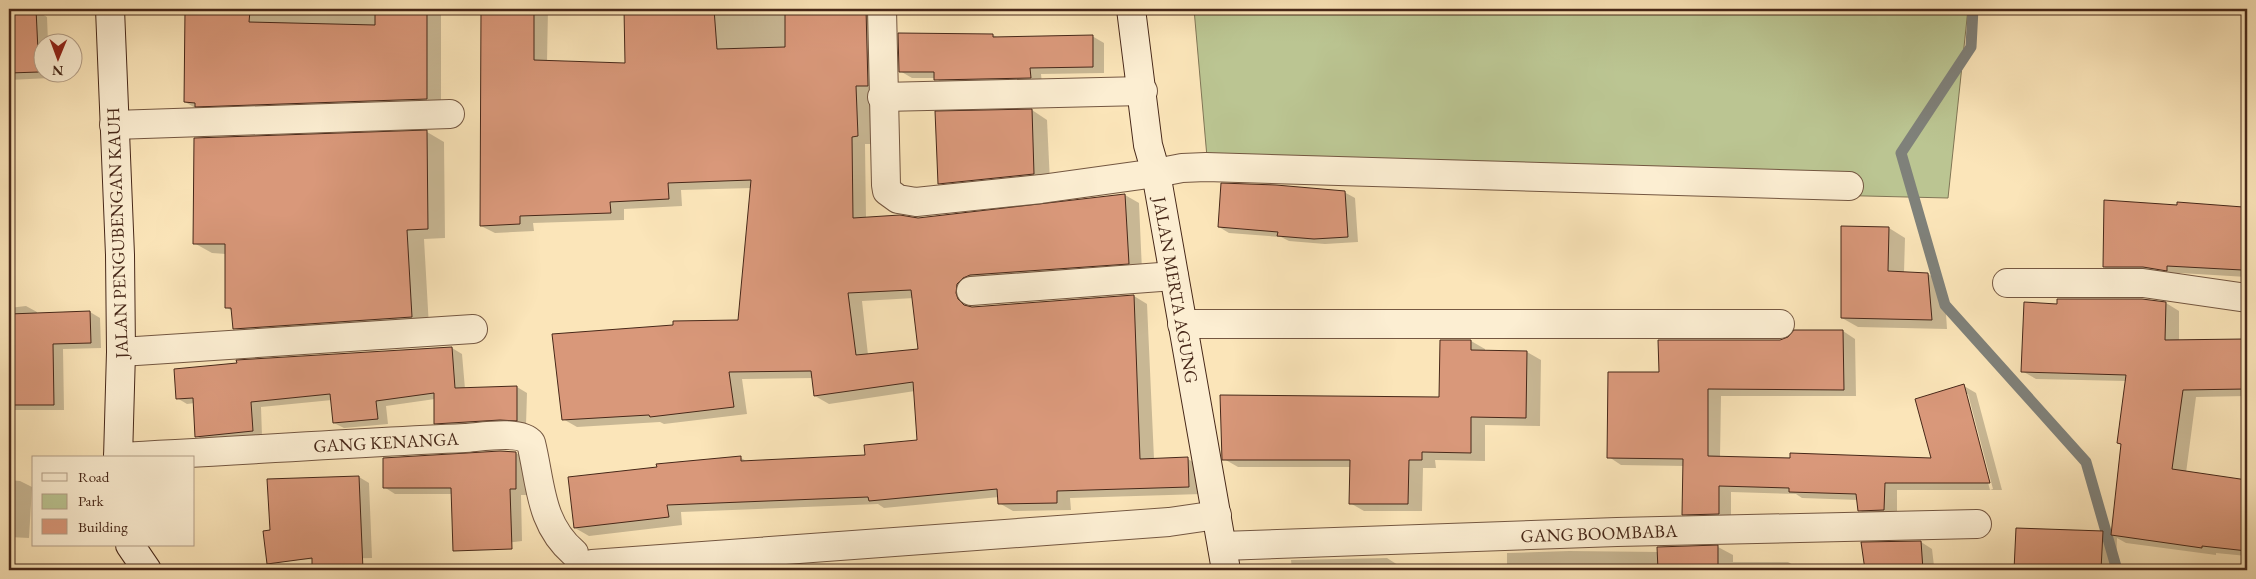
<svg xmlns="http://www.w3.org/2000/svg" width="2256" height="579" viewBox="0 0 2256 579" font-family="'EB Garamond',serif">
  <rect width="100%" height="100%" fill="#fbe5b9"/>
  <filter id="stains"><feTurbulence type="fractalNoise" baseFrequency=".004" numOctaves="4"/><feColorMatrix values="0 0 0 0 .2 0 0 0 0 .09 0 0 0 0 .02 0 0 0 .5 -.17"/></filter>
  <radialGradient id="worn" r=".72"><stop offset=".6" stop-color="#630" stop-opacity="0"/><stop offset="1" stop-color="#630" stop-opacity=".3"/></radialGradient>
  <polygon fill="#bbc592" stroke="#817656" points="1194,9 1968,9 1948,198 1209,180"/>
  <g fill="#0003" fill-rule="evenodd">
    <polygon points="186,9 441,9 441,106 199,110 185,102"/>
    <path d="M482,9H548L547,62L626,64L625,9H880L870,93L871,144H865L866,218L918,219L1125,195L1139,203L1142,271L969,301L971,308L1134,296L1147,304L1154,459H1188L1201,467L1202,494L1070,498L1071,510L1013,511L999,503V497L884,508L878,504L681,512L682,525L589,536L575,528L741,458L748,462L866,456L919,441L915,391L829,404L815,396L813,378L742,379L747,414L664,424L660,422L577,427L563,419L739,321L752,188L681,190L682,206L624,209V220L533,223L534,231L495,233L481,226ZM914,298L919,350L868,355L862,301Z"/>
    <polygon points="35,10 47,17 48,42 42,42 42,72 50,72 50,78 9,80 9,12"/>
    <polygon points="899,35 993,35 999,38 1092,36 1104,43 1104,73 1041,74 1042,84 947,86 935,78 912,78 900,71"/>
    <polygon points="1032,110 1047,120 1050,182 955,192 940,183"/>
    <polygon points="427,132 444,142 445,238 424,239 429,327 251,338 234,328 232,311 226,307 226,254 212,253 194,243 196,139"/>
    <polygon points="1344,192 1355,198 1358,242 1325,244 1289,241 1281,237 1229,233 1219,227"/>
    <polygon points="2242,208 2247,211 2247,277 2180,273 2180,278 2118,275 2104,267"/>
    <polygon points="1843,228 1889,228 1905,238 1904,273 1928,274 1944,283 1947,329 1858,327 1842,318"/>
    <polygon points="2166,303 2179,311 2179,341 2244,340 2247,342 2247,396 2196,397 2186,473 2243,481 2244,451 2247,451 2247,556 2216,553 2216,555 2126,543 2117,538 2116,570 1866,570 1863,543 1921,542 1932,549 1934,566 2011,568 2016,570 2017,529 2103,532 2112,537 2123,445 2118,442 2126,381 2036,379 2022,371 2059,305"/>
    <polygon points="26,306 37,312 37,314 90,312 100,318 101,348 63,349 64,410 13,410 9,408 9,308"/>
    <path d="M1843,331L1855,339L1856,396H1721L1720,457L1933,459L1964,386L1976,393L2002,490H1897V517L1872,518L1859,510L1858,500L1802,498L1796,494L1731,492V521H1696L1684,514L1685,466L1621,465L1609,457L1660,373L1780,341ZM1965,394H1968L1993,489L1990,490Z"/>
    <polygon points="1471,341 1485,349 1485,351 1527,352 1541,360 1540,426 1485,425 1485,461 1435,460 1436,468 1423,468 1422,511 1364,511 1350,503 1351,467 1238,467 1224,459 1440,398"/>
    <polygon points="452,348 462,354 465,389 517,387 527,393 526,425 445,429 435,423 435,399 386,406 388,424 344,428 334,423 332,400 261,407 262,436 206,442 197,436 195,403 187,404 177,398"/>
    <polygon points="516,453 527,460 526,495 521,495 522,541 465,548 453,494 395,494 384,487"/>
    <polygon points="359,477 369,483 372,558 282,560"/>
    <polygon points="9,480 20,481 32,487 29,538 9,537"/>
    <polygon points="1718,547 1733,555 1733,562 1788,562 1802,570 1507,570 1507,553 1569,551 1659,552"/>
    <polygon points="1387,558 1398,565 1399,570 1292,570 1291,560"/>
  </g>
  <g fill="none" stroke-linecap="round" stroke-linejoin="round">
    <polyline stroke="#7f817a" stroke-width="11" points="1973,9 1971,47 1901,153 1945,305 2086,462 2117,570"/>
  </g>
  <g fill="#d9987a" stroke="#472819" fill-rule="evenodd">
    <polygon points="36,9 39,72 9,73 9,10"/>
    <path d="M481,9H534V60L625,63L624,9H714L717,49L785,47V9H866L868,86H856L858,136L852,137L853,218L900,215L918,218L1125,194L1129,264L970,275L963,278L957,284L956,293L958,299L964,305L972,307L1134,295L1140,459L1188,457L1189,487L1057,491V503L998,504L997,489L869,501L868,497L667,505L669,517L574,528L568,477L657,467L656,464L741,456V461L865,455L864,445L917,440L913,382L814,396L811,371L729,372L734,407L650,417L649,415L562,420L552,334L673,325V321L738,320L751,180L668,183L669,199L610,202L611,213L520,216V224L480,226ZM911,290L918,349L856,355L848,293Z"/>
    <polygon points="185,11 250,11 249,22 375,25 375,12 427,12 427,99 195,107 195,103 184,102"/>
    <polygon points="898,33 993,34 993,37 1093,35 1093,67 1030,68 1031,78 934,80 934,72 899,72"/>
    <polygon points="1032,109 1034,174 938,184 935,111"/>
    <polygon points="427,130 428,229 407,230 412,317 233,329 231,308 225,308 225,244 193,244 194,138"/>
    <polygon points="1221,183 1276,185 1345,191 1348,237 1314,239 1277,236 1278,232 1218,227"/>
    <polygon points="2104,200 2177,205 2177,202 2243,207 2242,270 2167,266 2167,271 2143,267 2103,267"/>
    <polygon points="1841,226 1889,227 1888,271 1928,273 1932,320 1841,318"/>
    <polygon points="2057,299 2142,299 2166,302 2165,340 2244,339 2245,389 2183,390 2172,469 2247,480 2247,551 2202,546 2202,548 2111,535 2121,444 2117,443 2126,375 2021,372 2024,302 2057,304"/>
    <polygon points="90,311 91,343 53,344 54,405 9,405 9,314"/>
    <polygon points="1794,330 1843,330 1844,390 1708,389 1708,456 1790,458 1790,453 1931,458 1915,399 1964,384 1990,483 1885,483 1884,510 1858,511 1856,494 1789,492 1789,488 1719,486 1719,514 1682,515 1683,459 1607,458 1608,372 1659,372 1658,340 1780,340 1788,337"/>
    <polygon points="1440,340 1471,340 1471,350 1527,351 1526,418 1471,417 1471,453 1422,452 1422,460 1409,460 1408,504 1349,504 1350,460 1222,460 1220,395 1439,397"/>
    <polygon points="452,347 455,388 517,386 517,421 500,420 434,424 434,393 376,401 378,419 333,423 330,394 251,402 253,431 195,437 193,398 176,399 174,369 237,363 236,360"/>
    <polygon points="500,451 516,452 516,489 510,489 512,549 453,551 451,488 383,488 383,458"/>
    <polygon points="359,476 363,570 312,570 312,558 267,564 263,531 270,530 267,479"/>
    <polygon points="2016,528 2103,531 2101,570 2014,570"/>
    <polygon points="1921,541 1923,570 1865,570 1861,542"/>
    <polygon points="1718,545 1718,570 1658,570 1657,547"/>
  </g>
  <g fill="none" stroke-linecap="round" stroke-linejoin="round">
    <g stroke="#745741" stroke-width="30">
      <g id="street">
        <polyline points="882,9 886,185 887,191 898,199 916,202 1041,189 1156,173 1182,168 1206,167 1849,186"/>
        <polyline points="882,97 1143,91"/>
        <polyline points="114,125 450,114"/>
        <polyline points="2007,283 2143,283 2247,298"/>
        <polyline points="971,291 1174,276"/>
        <polyline points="1182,324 1780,324"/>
        <polyline points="121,352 473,329"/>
        <path d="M118,457C234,451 349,443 465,438C481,437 521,430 531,443C541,483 539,523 574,553"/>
        <polyline points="1222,546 1617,532 1977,524"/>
        <polyline points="592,564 1169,522 1217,515"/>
      </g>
    </g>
    <g stroke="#472819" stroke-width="30">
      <g id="secondary">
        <polyline points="110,9 120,255 121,352 118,458"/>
        <polyline points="1131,9 1148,145 1156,173 1226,570"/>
        <polyline points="130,545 147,570"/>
      </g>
    </g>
    <use href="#street" stroke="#fceed2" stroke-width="28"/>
    <use href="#secondary" stroke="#fceed2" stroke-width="28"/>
  </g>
  <g text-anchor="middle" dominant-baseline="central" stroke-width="5" stroke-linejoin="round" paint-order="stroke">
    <g font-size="18" fill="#472819" stroke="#fceed2">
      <text transform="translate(117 233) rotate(-92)">JALAN PENGUBENGAN KAUH</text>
      <text transform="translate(1176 290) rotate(80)">JALAN MERTA AGUNG</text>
      <text transform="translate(386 442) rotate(-3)">GANG KENANGA</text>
      <text transform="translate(1599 533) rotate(-2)">GANG BOOMBABA</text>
    </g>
  </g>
  <rect width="2256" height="579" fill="none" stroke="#fbe5b9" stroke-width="30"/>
  <rect x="10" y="10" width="2236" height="559" fill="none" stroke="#472819" stroke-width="2.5"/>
  <rect x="15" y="15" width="2226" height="549" fill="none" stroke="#472819"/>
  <rect x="32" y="456" width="162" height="90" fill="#fceed2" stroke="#b49f88"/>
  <rect x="42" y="473" width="25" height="8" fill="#fceed2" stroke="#b49f88"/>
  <text x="78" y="482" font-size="15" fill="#472819">Road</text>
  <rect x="42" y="494" width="25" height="15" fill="#bbc592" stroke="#b49f88"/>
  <text x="78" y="506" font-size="15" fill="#472819">Park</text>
  <rect x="42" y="519" width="25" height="15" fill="#d9987a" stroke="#b49f88"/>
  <text x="78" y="532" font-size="15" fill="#472819">Building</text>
  <g transform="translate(58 58) rotate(181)"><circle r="24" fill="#fceed2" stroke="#b49f88"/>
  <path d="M0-4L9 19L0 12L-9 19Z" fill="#8f2418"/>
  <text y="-8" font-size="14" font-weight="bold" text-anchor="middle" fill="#472819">N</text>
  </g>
  <rect width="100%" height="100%" filter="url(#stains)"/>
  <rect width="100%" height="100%" fill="url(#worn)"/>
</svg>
